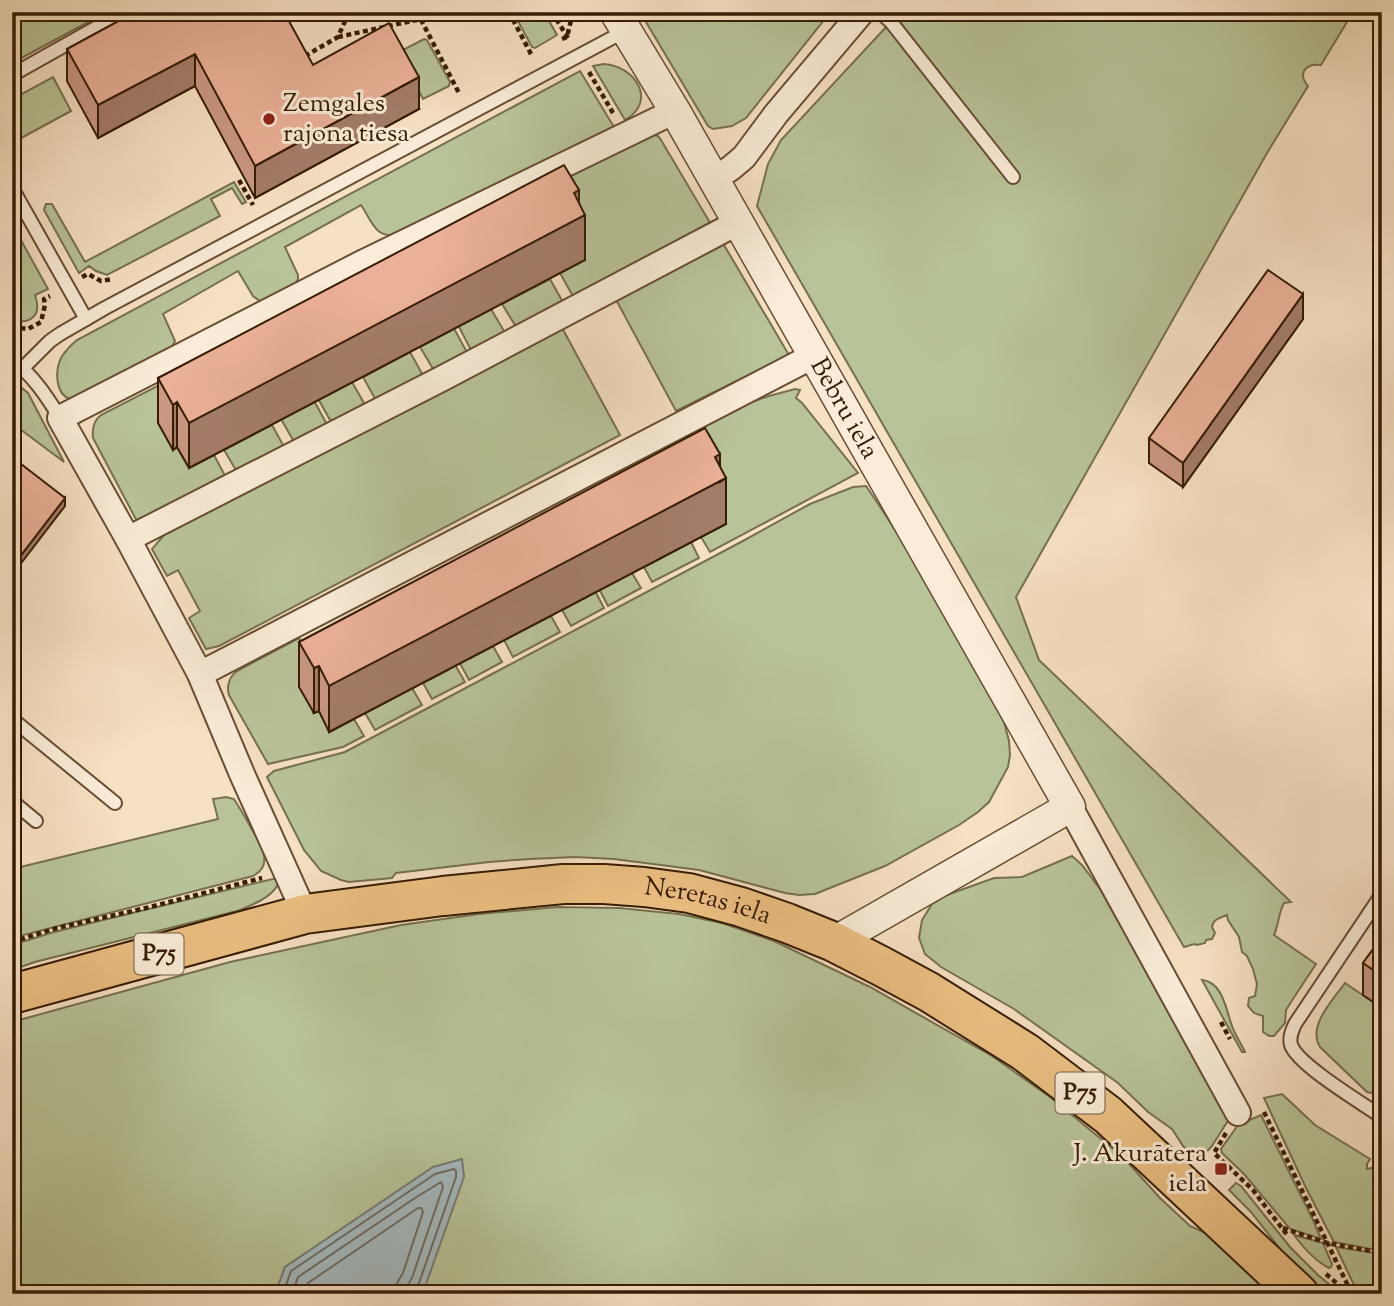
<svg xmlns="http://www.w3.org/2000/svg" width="1394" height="1306" viewBox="0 0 1394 1306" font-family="'Sorts Mill Goudy',serif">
  <rect width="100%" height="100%" fill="#f7e1c3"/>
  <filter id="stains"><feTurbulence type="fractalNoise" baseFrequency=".00286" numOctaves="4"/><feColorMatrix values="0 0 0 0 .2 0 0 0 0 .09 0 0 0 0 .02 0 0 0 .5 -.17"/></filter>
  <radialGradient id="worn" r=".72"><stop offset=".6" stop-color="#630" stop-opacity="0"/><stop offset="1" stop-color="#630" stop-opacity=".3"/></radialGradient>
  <g fill="#b8c498" stroke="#76704e" stroke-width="2">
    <polygon points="12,12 107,12 12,63"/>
    <polygon points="513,12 544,12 557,35 535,48 532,47"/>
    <polygon points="640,12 787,12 810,16 828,15 746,118 732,126 713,129 708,126"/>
    <path d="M900,12H1353L1321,65C1306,63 1297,73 1308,86L1267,153L1016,597L1039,660L1291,902L1284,903C1278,914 1279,924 1274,935L1316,964L1293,999L1286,1010L1285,1023L1274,1036H1269L1263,1032V1016L1254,1013L1248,1006L1249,998L1255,996L1257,984L1253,969L1247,956L1242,952L1239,937L1228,920L1227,915C1220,918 1213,919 1212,927L1215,933L1212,939L1206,940L1205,943L1197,945L1194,944L1184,947L757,206L768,164L781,140Z"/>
    <polygon points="424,39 427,40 450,82 449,86 423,99 399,52"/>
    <path d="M604,64C635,66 658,101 625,120L593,66Z"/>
    <path d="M580,71L614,127L399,234C375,240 372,221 361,205L285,247L298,275V279L295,286L261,302L253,296L238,271L163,314L175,341L172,347L70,399C55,394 55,371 61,358C65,351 71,345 77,340Z"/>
    <polygon points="53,77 71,111 12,143 12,102 18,96"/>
    <polygon points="654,135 658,136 661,140 712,226 575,300 560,273 585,260 536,192"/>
    <polygon points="234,182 246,202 242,204 232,188 211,199 220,216 107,275 96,271 89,266 79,273 44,210 46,204 52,204 85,262"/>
    <path d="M12,224L48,289L35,295C42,315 32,324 12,321Z"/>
    <polygon points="721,240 789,355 676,411 614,296"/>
    <polygon points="550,279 565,306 518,330 502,304"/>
    <polygon points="491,309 507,336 473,354 456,321 467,322"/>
    <polygon points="451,323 469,356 436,374 420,347 446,333"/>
    <polygon points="560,324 620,435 219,646 206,649 189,618 200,611 178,570 167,576 152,549 164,535"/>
    <polygon points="410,352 425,379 378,404 363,377"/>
    <polygon points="12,380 28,393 64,462 12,423"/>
    <path d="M167,381L173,450L177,447L189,468L214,455L229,483L139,525L93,438C92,429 93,421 101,415Z"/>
    <polygon points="352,382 368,410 334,427 316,395"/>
    <polygon points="795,389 800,390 796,398 802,403 858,473 710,552 701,537 726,524 663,451 665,447 746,404 769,396"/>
    <polygon points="312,397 330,430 297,447 281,419"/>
    <polygon points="272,425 287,452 240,477 224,450"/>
    <path d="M866,486C914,555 953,630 995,703L1004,722L1009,741L1010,755L1008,767L989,802L978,812L959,825L885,866L815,894L799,895L785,893L699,870L614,859L575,857L530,859L489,862L396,873L392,878L349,882L341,880L321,871L304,850L267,777L274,771L345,752L741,542L810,504L853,487Z"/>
    <polygon points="691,542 699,558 652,582 644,567"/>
    <polygon points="632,573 641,588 608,606 597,585"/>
    <polygon points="593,587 604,608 571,626 562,610 587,597"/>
    <polygon points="551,616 560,632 513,657 504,640"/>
    <path d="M299,638L314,665L313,713L319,711L330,732L354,719L364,736L343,747L268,764L229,695C226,686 230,676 237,671Z"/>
    <polygon points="493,646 502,662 469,680 457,658 469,659"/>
    <polygon points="453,661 465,682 432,699 423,683 448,670"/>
    <polygon points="412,688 422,705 375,730 365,713"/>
    <path d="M226,797L234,799C240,809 246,818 251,828C260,843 275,865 253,876L12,938V869L218,819L213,799Z"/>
    <polygon points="1072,856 1082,865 1100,889 1229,1119 1212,1146 1198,1161 1183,1146 1172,1129 1148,1112 1118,1083 1014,1009 941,967 925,954 919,938 922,920 932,904 947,895 994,878 1022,877"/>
    <path d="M281,877C276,897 254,904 237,911L35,962L12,970V945L54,932Z"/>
    <polygon points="557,907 619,908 679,914 722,923 774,941 870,987 992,1056 1050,1097 1122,1156 1160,1198 1190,1226 1214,1237 1275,1294 12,1294 12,1022 230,962 401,925 479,914"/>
    <path d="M1202,980C1223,982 1226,1010 1232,1026C1235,1035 1241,1043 1245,1052H1242Z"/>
    <path d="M1345,983L1382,1008V1082L1376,1091L1371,1093L1367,1092L1320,1047C1307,1026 1333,1000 1345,983Z"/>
    <polygon points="1282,1094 1315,1125 1370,1159 1367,1164 1367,1169 1371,1168 1377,1168 1382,1163 1382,1251 1334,1242 1306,1188 1264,1098"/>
    <polygon points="1261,1115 1314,1222 1321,1239 1290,1229 1244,1174 1222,1153 1221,1149 1238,1125"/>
    <polygon points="1236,1183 1241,1186 1290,1247 1318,1275 1341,1294 1328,1294 1292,1264 1251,1212 1229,1190"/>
    <path d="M1294,1235L1323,1243L1332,1264L1331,1267L1329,1268C1315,1261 1303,1247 1294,1235Z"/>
    <polygon points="1336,1247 1382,1254 1382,1294 1360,1294 1352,1281"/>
  </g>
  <polygon fill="#a3babf" stroke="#777b74" stroke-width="2" points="462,1159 464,1177 425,1287 419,1294 275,1294 285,1267 433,1167"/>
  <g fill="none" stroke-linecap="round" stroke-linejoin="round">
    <g stroke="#6c6b62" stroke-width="2">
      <polyline points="283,1294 291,1271 435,1174 454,1169 456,1171 456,1177 419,1283 415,1288 415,1294"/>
      <polyline points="292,1294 298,1277 415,1198 441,1182 443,1187 412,1278 407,1286 406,1294"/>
      <polyline points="303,1294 308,1283 418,1208 421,1208 423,1212 403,1273 397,1283 395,1294"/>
    </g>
    <g stroke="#664d34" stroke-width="16">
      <g id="service">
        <polyline points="880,12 891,22 1013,177"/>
        <polyline points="12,75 124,12"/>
        <polyline points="12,188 86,319"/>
        <path d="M12,359C33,376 46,395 60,418"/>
        <polyline points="23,368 50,341 60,334 105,308 627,30"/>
        <polyline points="12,719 115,803"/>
        <polyline points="12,801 36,821"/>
        <path d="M1382,894L1295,1024C1292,1031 1289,1037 1291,1045C1298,1065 1362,1103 1382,1117"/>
      </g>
    </g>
    <g stroke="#664d34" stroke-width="28">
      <g id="minor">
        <polyline points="713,180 731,168 744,157 776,114 862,12"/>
        <polyline points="128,539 445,377 737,223"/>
        <polyline points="200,674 813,356"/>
        <polyline points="1070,807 1238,1113"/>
        <polyline points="305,914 242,774 200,674 128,539 60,418 364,262 675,111"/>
      </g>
    </g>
    <g stroke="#664d34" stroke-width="33">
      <g id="tertiary">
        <path id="s1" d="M615,12L675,111L1070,807L834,942"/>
      </g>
    </g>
    <g stroke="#351c04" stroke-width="42">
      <g id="primary">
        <path id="s2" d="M12,994L305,914L443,896L563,884H604L644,887L689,893L741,907L787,923L834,942L881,966L929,992L1025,1052L1108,1115L1299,1294"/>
      </g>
    </g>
    <g stroke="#351c04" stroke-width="4.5" stroke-dasharray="5 3.5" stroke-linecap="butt">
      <polyline points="417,12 460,95"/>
      <polyline points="464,12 465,14"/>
      <polyline points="509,12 532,56"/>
      <polyline points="552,12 568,38"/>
      <polyline points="803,12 830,12"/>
      <polyline points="338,37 421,19 434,12"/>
      <polyline points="562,39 567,37 573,12"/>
      <polyline points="305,56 338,37 349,12"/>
      <polyline points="589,72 613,113"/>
      <polyline points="239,180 253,205"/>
      <polyline points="82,277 88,274 101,281 113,279"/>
      <polyline points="12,327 28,329 41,322 45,305 44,299 50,296"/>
      <polyline points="12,843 17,831"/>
      <polyline points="12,942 57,928 146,908 262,878"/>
      <polyline points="1221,1022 1230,1039"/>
      <polyline points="1264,1112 1352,1294"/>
      <polyline points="1226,1133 1214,1153 1253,1190 1288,1236"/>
      <polyline points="1283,1228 1327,1243 1382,1253"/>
      <polyline points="1326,1274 1349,1294"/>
    </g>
    <use href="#service" stroke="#faecd8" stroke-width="12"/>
    <use href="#minor" stroke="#faecd8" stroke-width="24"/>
    <use href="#tertiary" stroke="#faecd8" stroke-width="30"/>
    <use href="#primary" stroke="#ecc082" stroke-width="38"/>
  </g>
  <g fill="#ca9883" stroke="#351c04" stroke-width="2">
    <polygon points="135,12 313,65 419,109 255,198 195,86 98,138 67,81 67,49"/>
    <polygon points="579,202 585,260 189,468 177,447 173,450 158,423 158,378"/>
    <polygon points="1303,319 1183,487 1149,463 1149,438"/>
    <polygon points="720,466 726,524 329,732 319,711 314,713 299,687 299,642"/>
    <polygon points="1382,937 1382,1008 1363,995 1363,963"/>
  </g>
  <g fill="#a47c6a" stroke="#351c04" stroke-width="2">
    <polygon points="195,54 195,86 98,138 98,105"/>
    <polygon points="419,77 419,109 255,198 255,166"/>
    <polygon points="579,190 579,218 585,215 585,260 189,468 189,423"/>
    <polygon points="1303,294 1303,319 1183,487 1183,463"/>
    <polygon points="177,402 177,447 173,450 173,405"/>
    <polygon points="720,454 720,482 726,478 726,524 329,732 329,686"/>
    <polygon points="65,498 65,506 12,575 12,567"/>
    <polygon points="319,666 319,711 314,713 314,668"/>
  </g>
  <g fill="#ebb198" stroke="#351c04" stroke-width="2">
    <polygon points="135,12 284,12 313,65 389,23 419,77 255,166 195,54 98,105 67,49"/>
    <polygon points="564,165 579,190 574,193 585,215 189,423 177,402 173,405 158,378"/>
    <polygon points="1268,270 1303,294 1183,463 1149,438"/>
    <polygon points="705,428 720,454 715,457 726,478 329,686 319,666 314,668 299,642"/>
    <polygon points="12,457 65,498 12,567"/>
    <polygon points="1382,937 1382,976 1363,963"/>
  </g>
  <g fill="#8f2418" stroke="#faecd8" stroke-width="2.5">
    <circle cx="269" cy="119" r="7"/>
    <rect x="1214" y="1162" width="14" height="14" rx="3.5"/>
  </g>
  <g text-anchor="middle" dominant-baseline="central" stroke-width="6" stroke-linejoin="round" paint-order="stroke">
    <g fill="#faecd8" stroke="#705a44" stroke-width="2">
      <rect x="134.5" y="933.5" width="49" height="41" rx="5"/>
      <rect x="1055.5" y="1072.5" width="49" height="41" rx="5"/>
    </g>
    <g font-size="24" font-weight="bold" fill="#351c04">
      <text x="159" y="954">P75</text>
      <text x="1080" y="1093">P75</text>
    </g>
    <g font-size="26" fill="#351c04" stroke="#faecd8" text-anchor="start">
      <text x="283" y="104">Zemgales<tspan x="283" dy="30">rajona tiesa</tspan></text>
      <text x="1207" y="1154" text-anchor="end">J. Akurātera<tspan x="1207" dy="30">iela</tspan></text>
    </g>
    <g font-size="26" fill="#351c04" stroke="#faecd8">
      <text stroke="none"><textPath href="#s1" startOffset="458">Bebru iela</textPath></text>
      <text stroke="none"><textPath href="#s2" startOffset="710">Neretas iela</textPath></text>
    </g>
  </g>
  <rect width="1394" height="1306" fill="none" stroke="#f7e1c3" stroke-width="42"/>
  <rect x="14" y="14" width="1366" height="1278" fill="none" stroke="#351c04" stroke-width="3.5"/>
  <rect x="21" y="21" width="1352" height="1264" fill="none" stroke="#351c04" stroke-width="2"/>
  <rect width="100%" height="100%" filter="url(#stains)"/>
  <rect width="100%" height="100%" fill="url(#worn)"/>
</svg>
